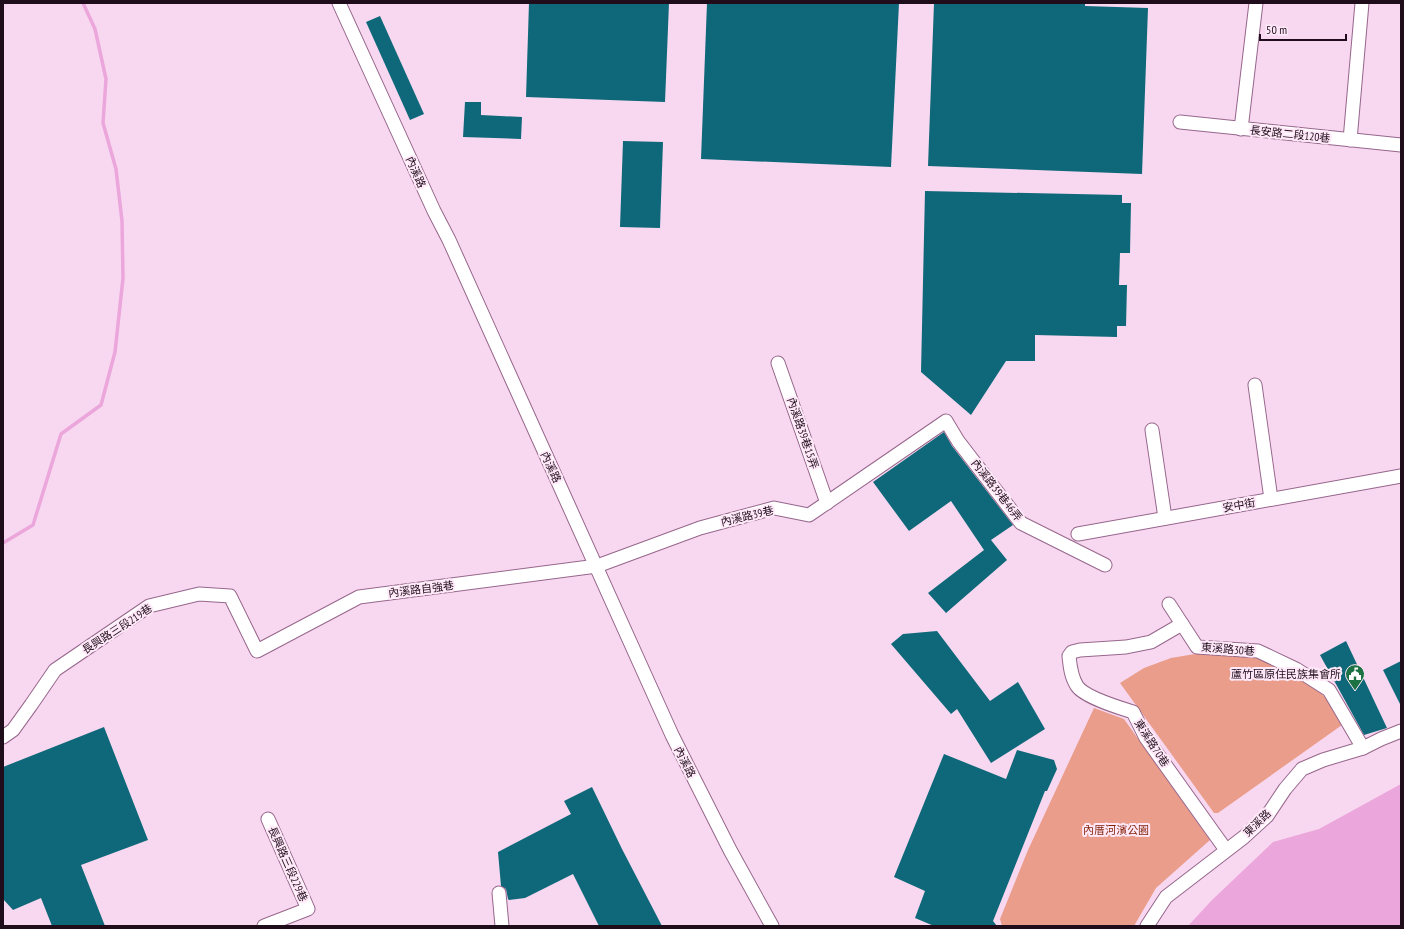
<svg xmlns="http://www.w3.org/2000/svg" width="1404" height="929" viewBox="0 0 1404 929" font-family="'PT Sans Narrow','Noto Sans TC',sans-serif">
  <rect width="100%" height="100%" fill="#f8d8f0"/>
  <g fill="#e99d8a">
    <path d="M1207,652C1218,652 1230,651 1241,653C1285,659 1319,689 1349,720L1218,813H1214L1120,683L1144,668L1171,658Z"/>
    <polygon points="1094,708 1124,719 1210,840 1156,888 1134,926 1002,926 1000,919 1028,850"/>
  </g>
  <polygon fill="#eba6dc" points="1401,784 1401,926 1188,926 1211,901 1273,842 1319,829"/>
  <g fill="none" stroke-linecap="round" stroke-linejoin="round">
    <polyline stroke="#eba6dc" stroke-width="3.5" points="3,543 33,525 61,434 101,405 115,352 123,278 122,221 116,169 103,123 106,79 95,29 83,3"/>
  </g>
  <g fill="#0e6879">
    <polygon points="529,3 669,3 665,102 526,97"/>
    <polygon points="707,3 899,3 891,167 701,159"/>
    <polygon points="934,3 1085,3 1085,6 1148,8 1142,174 928,166"/>
    <polygon points="380,16 424,114 410,120 366,22"/>
    <polygon points="465,102 481,102 481,115 522,117 521,139 463,137"/>
    <polygon points="623,141 663,142 660,228 620,227"/>
    <polygon points="925,191 1122,195 1122,203 1131,203 1130,253 1120,253 1119,285 1127,285 1126,326 1117,326 1117,337 1035,335 1035,361 1006,361 971,415 921,372"/>
    <polygon points="944,432 952,446 1013,525 991,540 1007,560 946,613 928,593 984,550 951,501 909,531 873,482"/>
    <polygon points="937,631 990,701 1018,682 1045,729 991,763 957,709 951,714 891,644 903,634"/>
    <polygon points="1346,641 1387,728 1364,735 1320,655"/>
    <polygon points="1401,661 1401,706 1383,670"/>
    <polygon points="104,727 148,840 81,865 105,926 52,926 41,898 13,910 3,899 3,767"/>
    <polygon points="1017,750 1054,760 1057,769 1047,791 1045,791 993,921 997,926 934,926 915,918 925,891 894,877 944,754 1006,779"/>
    <polygon points="592,787 622,849 662,926 599,926 573,874 525,898 509,900 508,899 506,889 501,886 498,852 571,814 564,801"/>
  </g>
  <g fill="none" stroke-linecap="round" stroke-linejoin="round">
    <g stroke="#97668c" stroke-width="15">
      <g id="minor">
        <polyline points="339,3 434,211 449,240 672,735 730,850 772,926"/>
        <polyline points="1180,122 1401,145"/>
        <polyline points="1241,129 1256,3"/>
        <polyline points="1350,140 1362,3"/>
        <polyline points="778,363 827,503"/>
        <polyline points="1255,385 1271,499"/>
        <polyline points="1152,430 1165,518"/>
        <polyline points="1078,534 1401,476"/>
        <polyline points="1169,604 1197,647 1258,651 1296,669 1329,690 1363,748"/>
        <path d="M1182,624L1151,642L1126,647L1080,650L1072,652L1069,656C1070,666 1071,677 1077,686C1084,697 1120,708 1133,712L1146,738L1226,850"/>
        <polyline points="3,737 13,730 31,705 55,670 149,606 199,594 230,596 257,651 359,597 597,566 700,528 774,508 809,515 946,421 958,441 1021,523 1105,565"/>
        <polyline points="499,893 502,926"/>
        <polyline points="264,926 308,909 268,819"/>
        <polyline points="1147,926 1166,897 1244,837 1267,816 1285,789 1302,769 1323,760 1363,748 1381,739 1401,731"/>
      </g>
    </g>
    <use href="#minor" stroke="#fff" stroke-width="13"/>
  </g>
  <defs>
    <g id="civic-pin" transform="scale(1)"><path d="M0 17L-7.5 6A9.5 9.5 0 1 1 7.5 6Z" fill="#1d7244" stroke="#ffe9f9"/><path d="M-.6-6.5H3V-4.5H.6V-3L4-1V1h2V6H-6V1h2V-1L-.6-3ZM-1.2 2.5V6h2.4V2.5Z" fill="#fff"/></g>
  </defs>
  <g fill-rule="evenodd">
    <use href="#civic-pin" x="1355" y="674"/>
  </g>
  <g text-anchor="middle" dominant-baseline="central" stroke-width="4" stroke-linejoin="round" paint-order="stroke">
    <g font-size="11" fill="#1f0d1c" stroke="#ffe9f9">
      <text transform="translate(1290 134) rotate(6)">長安路二段120巷</text>
      <text transform="translate(416 172) rotate(66)">內溪路</text>
      <text transform="translate(803 433) rotate(71)">內溪路39巷15弄</text>
      <text transform="translate(551 467) rotate(65)">內溪路</text>
      <text transform="translate(997 490) rotate(52)">內溪路39巷46弄</text>
      <text transform="translate(1239 505) rotate(-10)">安中街</text>
      <text transform="translate(747 516) rotate(-13)">內溪路39巷</text>
      <text transform="translate(421 589) rotate(-7)">內溪路自強巷</text>
      <text transform="translate(117 629) rotate(-33)">長興路三段219巷</text>
      <text transform="translate(1228 649) rotate(5)">東溪路30巷</text>
      <text transform="translate(1152 743) rotate(57)">東溪路70巷</text>
      <text transform="translate(685 762) rotate(63)">內溪路</text>
      <text transform="translate(1257 823) rotate(-44)">東溪路</text>
      <text transform="translate(288 864) rotate(66)">長興路三段229巷</text>
    </g>
    <g font-size="11" fill="#1f0d1c" stroke="#ffe9f9" text-anchor="end">
      <text x="1341" y="674">蘆竹區原住民族集會所</text>
    </g>
    <g font-size="11" fill="#811f03" stroke="#ffe9f9">
      <text x="1116" y="830">內厝河濱公園</text>
    </g>
  </g>
  <rect width="1404" height="929" fill="none" stroke="#1f0d1c" stroke-width="8"/>
  <path d="M1260 34v6h86v-6" fill="none" stroke="#1f0d1c" stroke-width="2"/>
  <text x="1266" y="34" font-size="12" fill="#1f0d1c" stroke="#ffe9f9" stroke-width="3" paint-order="stroke">50 m</text>
</svg>
